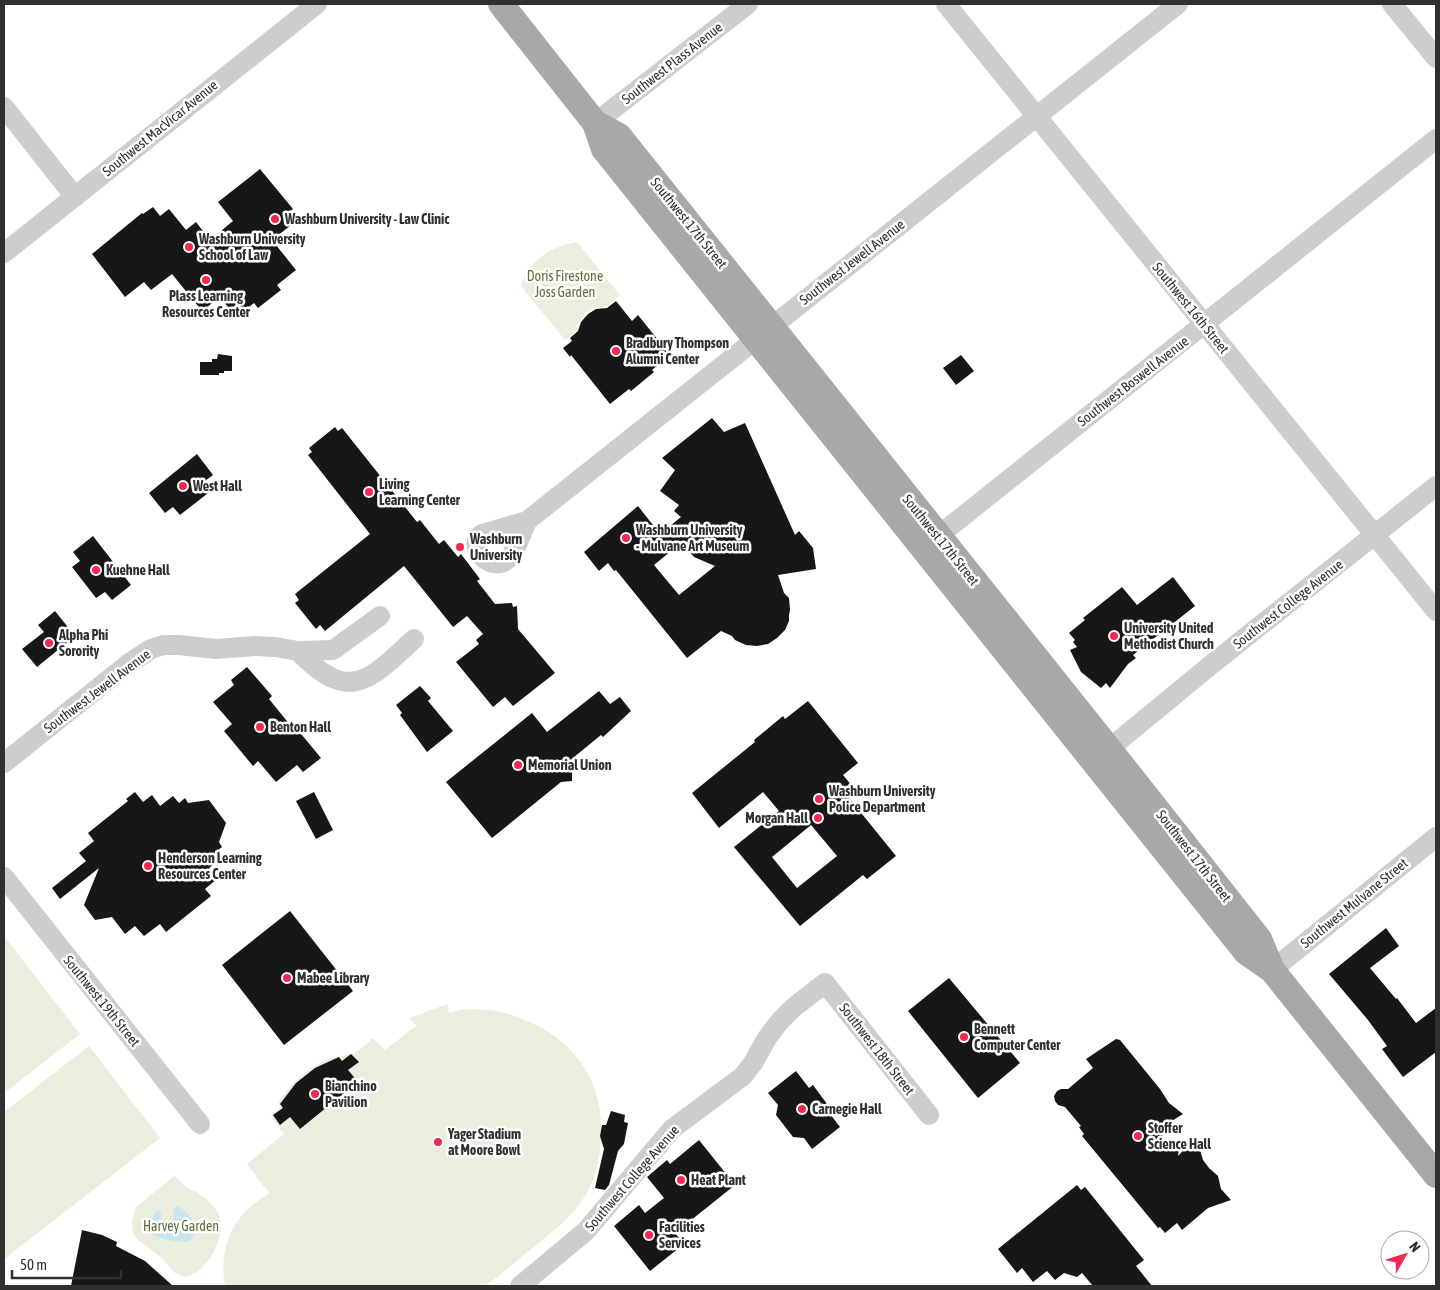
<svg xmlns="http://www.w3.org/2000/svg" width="1440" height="1290" viewBox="0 0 1440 1290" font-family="'Asap Condensed',sans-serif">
  <rect width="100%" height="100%" fill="#fff"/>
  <g fill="#e9eedd">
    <path d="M577,242L620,295L607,306L593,309L586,313L577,325L576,331L565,340L521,286C529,260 552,246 577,242Z"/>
    <polygon points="4,936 80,1034 4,1093"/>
    <path d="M447,1004L449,1013C471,1005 499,1010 520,1018C574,1038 605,1081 601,1140C600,1157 596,1176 588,1191C574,1216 552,1232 530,1250C522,1256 490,1285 483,1286C475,1287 467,1286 460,1286C441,1286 422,1286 403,1286C344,1286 284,1286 225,1286C220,1261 226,1232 244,1213C251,1205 261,1199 269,1193L247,1164L284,1134L271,1116L281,1107L278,1103C290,1084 307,1068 328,1059C336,1056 346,1056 354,1053C361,1050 367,1043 373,1038L385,1050L416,1026L410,1018Z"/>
    <polygon points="89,1046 160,1138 4,1259 4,1112"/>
    <path d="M174,1176C180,1178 180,1182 185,1186C188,1189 192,1190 195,1191C203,1196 210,1202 216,1209C228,1228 215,1258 198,1271C194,1274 189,1275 184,1277L175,1273L162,1258L137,1239L133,1233L132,1221L136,1207Z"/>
  </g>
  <path fill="#c8e6ef" d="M178,1206C191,1214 204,1230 188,1242C176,1242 155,1239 147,1230L148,1225L157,1210L161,1212C162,1221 155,1227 166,1231C175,1228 172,1215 175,1207Z"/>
  <g fill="#171717" fill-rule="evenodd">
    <polygon points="260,169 293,209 288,213 295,222 272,240 296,270 277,285 281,290 258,308 254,303 236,317 220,297 202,311 172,274 151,290 144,282 125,297 92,254 142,213 143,214 153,207 160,216 169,209 186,230 196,222 210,240 233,221 218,202"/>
    <polygon points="616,301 632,321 638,315 670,355 652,370 654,372 631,391 629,389 610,404 571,355 570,357 563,348 572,341 570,338 578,331 581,322 588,314 596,309 607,308"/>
    <polygon points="218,354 232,356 232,371 224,371 224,373 219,373 219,375 200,375 200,362 212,362 212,359 217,359"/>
    <polygon points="961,355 974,371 956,385 943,368"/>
    <path d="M712,418L724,432L745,423L795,535L799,531L813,548L816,569L778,575L784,593L789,598L790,610L789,615V621L785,630L777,638L768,644L757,646L746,645L735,640L732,636L721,631L687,658L616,570L614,571L608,563L599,571L584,552L638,506L660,534L681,517L674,511L679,505L660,491L675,470L662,458ZM682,542L694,557L715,566L679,595L654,565Z"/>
    <polygon points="335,427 338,431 342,428 417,522 420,520 439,544 444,540 458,557 461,554 480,579 477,581 495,604 512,603 513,607 517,606 518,629 555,673 513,706 505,697 493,707 456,662 479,644 476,640 483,634 467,616 453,627 404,566 325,631 320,625 316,629 295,603 299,600 295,594 370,534 308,455 312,452 309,448"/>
    <polygon points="197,454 213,475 205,481 212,490 180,515 173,507 165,513 149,493"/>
    <polygon points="93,536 131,585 112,600 105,592 96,598 72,567 80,561 73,552"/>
    <polygon points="1173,577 1195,606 1133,655 1136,658 1128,664 1110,688 1106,683 1101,688 1081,672 1070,650 1077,647 1073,642 1075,640 1069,633 1085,620 1083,618 1122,587 1137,605"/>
    <polygon points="55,611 75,636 37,667 22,649 44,632 38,625"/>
    <polygon points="247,667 272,696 269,699 295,731 297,729 321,758 303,772 297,765 276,782 258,761 253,766 224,731 232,724 213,702 234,685 231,680"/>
    <polygon points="420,686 431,698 428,701 453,731 427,752 400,715 402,713 396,705"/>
    <polygon points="599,691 610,704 620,697 631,711 603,737 601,735 568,762 572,768 572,781 561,782 492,838 446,782 532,713 547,732"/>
    <path d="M808,701L858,763L843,775L853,787L845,793L896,856L867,879L863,875L800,926L734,847L779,811L763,792L719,828L692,793L755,742L754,740L783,716L785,719ZM811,825L837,856L797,888L772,857Z"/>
    <polygon points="135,792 143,802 152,795 160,806 173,796 179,803 185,798 188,803 209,800 226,823 219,842 222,847 217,851 222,858 209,868 218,878 205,889 211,896 166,932 160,924 144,936 135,926 125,934 112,917 95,920 84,905 99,868 60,899 52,888 86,861 79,853 94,841 88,833 128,801 126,799"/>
    <polygon points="314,792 333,830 316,839 296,801"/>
    <polygon points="290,911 353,991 284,1045 222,965"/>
    <polygon points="1386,928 1399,946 1370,968 1396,999 1397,998 1416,1023 1436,1008 1436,1052 1403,1077 1382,1049 1387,1046 1368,1020 1329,974"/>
    <polygon points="949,978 1020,1063 978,1098 908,1011"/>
    <polygon points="1116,1039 1120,1040 1160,1089 1169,1103 1183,1114 1167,1124 1161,1131 1164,1140 1173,1150 1179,1148 1178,1156 1196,1137 1203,1160 1209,1168 1218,1176 1221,1189 1231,1200 1208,1208 1182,1230 1177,1223 1165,1233 1160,1227 1158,1228 1082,1136 1084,1134 1079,1127 1081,1126 1065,1107 1058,1105 1055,1101 1054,1096 1057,1091 1061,1089 1068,1089 1093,1068 1086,1059"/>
    <polygon points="351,1054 359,1062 348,1070 358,1082 300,1129 290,1117 280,1125 273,1115 283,1108 280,1104 296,1083 315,1068 339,1057 342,1061"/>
    <polygon points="796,1071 809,1088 813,1085 830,1108 827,1110 840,1127 812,1149 804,1138 793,1137 776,1115 778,1105 768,1093"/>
    <polygon points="611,1111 625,1115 624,1122 628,1123 624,1144 618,1151 609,1185 605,1190 595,1188 604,1149 600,1136 602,1125 606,1125"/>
    <polygon points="699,1140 735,1185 675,1233 684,1244 650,1271 614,1226 639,1205 645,1213 664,1198 647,1177 667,1160 670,1164"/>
    <polygon points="1077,1185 1081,1190 1085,1187 1144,1260 1136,1266 1152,1286 1093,1286 1082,1273 1077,1277 1064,1273 1055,1280 1047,1271 1033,1282 1022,1268 1017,1273 998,1249"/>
    <polygon points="82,1230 102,1235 117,1242 116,1246 145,1261 173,1286 71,1286"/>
  </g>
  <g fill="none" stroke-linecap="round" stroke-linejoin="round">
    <g stroke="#cdcdcd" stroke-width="20">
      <polyline points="946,4 1436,611"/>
      <polyline points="1392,4 1436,58"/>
      <polyline points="4,107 75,197"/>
      <polyline points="595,123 748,4"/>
      <polyline points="4,253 317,4"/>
      <path d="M527,521C522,531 516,552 508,559C491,574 465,546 482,534L527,521L1178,4"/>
      <polyline points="928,544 1436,139"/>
      <path d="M298,651C349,704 369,681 414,639"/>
      <polyline points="1099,757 1212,664 1436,486"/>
      <polyline points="4,763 128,664 151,649 163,645 179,645 216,649 255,646 275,647 298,651 333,650 380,616"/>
      <polyline points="4,877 200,1124"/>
      <polyline points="1272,970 1436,837"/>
      <polyline points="520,1286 586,1231 672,1129 743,1076 753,1063 767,1038 780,1021 793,1008 825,983 929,1115"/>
    </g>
    <g stroke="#a8a8a8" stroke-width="26">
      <polyline points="501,4 595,123 604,149 1246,952 1272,970"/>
      <polyline points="595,123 619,136 1109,749 1259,939 1272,970 1436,1175"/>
    </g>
  </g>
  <g fill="#f42652" stroke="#fff" stroke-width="2">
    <circle cx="275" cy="219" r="5"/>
    <circle cx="189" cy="247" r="5"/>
    <circle cx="206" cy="280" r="5"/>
    <circle cx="616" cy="351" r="5"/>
    <circle cx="183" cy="486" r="5"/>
    <circle cx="369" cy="492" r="5"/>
    <circle cx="626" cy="538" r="5"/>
    <circle cx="460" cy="547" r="5"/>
    <circle cx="96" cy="570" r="5"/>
    <circle cx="1114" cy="636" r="5"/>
    <circle cx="49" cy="643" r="5"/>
    <circle cx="260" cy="727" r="5"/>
    <circle cx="518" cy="765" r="5"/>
    <circle cx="819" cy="799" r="5"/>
    <circle cx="818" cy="818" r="5"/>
    <circle cx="148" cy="866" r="5"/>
    <circle cx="287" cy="978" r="5"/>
    <circle cx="964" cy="1037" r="5"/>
    <circle cx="315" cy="1094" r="5"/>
    <circle cx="802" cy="1109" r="5"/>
    <circle cx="1138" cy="1136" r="5"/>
    <circle cx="438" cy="1142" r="5"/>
    <circle cx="681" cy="1180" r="5"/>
    <circle cx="649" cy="1235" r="5"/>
  </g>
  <g text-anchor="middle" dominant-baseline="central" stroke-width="5" stroke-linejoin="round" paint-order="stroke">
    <g font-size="14" fill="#303030" stroke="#fff">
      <text transform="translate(672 63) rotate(-38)">Southwest Plass Avenue</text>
      <text transform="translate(160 128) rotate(-39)">Southwest MacVicar Avenue</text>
      <text transform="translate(689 223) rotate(51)">Southwest 17th Street</text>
      <text transform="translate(852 262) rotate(-38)">Southwest Jewell Avenue</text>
      <text transform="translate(1191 308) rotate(51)">Southwest 16th Street</text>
      <text transform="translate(1133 381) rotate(-38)">Southwest Boswell Avenue</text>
      <text transform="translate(941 540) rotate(51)">Southwest 17th Street</text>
      <text transform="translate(1288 604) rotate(-38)">Southwest College Avenue</text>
      <text transform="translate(97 691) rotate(-37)">Southwest Jewell Avenue</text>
      <text transform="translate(1194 856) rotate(52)">Southwest 17th Street</text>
      <text transform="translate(1354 903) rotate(-39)">Southwest Mulvane Street</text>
      <text transform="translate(102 1001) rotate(51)">Southwest 19th Street</text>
      <text transform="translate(877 1049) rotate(52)">Southwest 18th Street</text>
      <text transform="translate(632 1178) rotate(-49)">Southwest College Avenue</text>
    </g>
    <g font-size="14" font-weight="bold" fill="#303030" stroke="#fff" text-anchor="start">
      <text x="285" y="219">Washburn University - Law Clinic</text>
      <text x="199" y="239">Washburn University<tspan x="199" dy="16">School of Law</tspan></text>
      <text x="206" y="296" text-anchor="middle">Plass Learning<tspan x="206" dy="16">Resources Center</tspan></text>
      <text x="626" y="343">Bradbury Thompson<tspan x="626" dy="16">Alumni Center</tspan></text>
      <text x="379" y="484">Living<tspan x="379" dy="16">Learning Center</tspan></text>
      <text x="193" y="486">West Hall</text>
      <text x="636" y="530">Washburn University<tspan x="636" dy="16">- Mulvane Art Museum</tspan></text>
      <text x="470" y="539">Washburn<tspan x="470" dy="16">University</tspan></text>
      <text x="106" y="570">Kuehne Hall</text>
      <text x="1124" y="628">University United<tspan x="1124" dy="16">Methodist Church</tspan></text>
      <text x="59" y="635">Alpha Phi<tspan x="59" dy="16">Sorority</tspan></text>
      <text x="270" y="727">Benton Hall</text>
      <text x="528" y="765">Memorial Union</text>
      <text x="829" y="791">Washburn University<tspan x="829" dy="16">Police Department</tspan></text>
      <text x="808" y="818" text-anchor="end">Morgan Hall</text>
      <text x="158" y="858">Henderson Learning<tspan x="158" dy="16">Resources Center</tspan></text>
      <text x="297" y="978">Mabee Library</text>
      <text x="974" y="1029">Bennett<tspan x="974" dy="16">Computer Center</tspan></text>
      <text x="325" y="1086">Bianchino<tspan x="325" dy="16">Pavilion</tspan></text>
      <text x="812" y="1109">Carnegie Hall</text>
      <text x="1148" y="1128">Stoffer<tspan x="1148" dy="16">Science Hall</tspan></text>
      <text x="448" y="1134">Yager Stadium<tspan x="448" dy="16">at Moore Bowl</tspan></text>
      <text x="691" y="1180">Heat Plant</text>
      <text x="659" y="1227">Facilities<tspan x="659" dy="16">Services</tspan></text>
    </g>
    <g font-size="14" fill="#5b7039" stroke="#fff">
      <text x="565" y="276">Doris Firestone<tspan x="565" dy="16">Joss Garden</tspan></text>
      <text x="181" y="1226">Harvey Garden</text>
    </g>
  </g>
  <rect width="1440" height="1290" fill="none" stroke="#303030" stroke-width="10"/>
  <g transform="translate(1405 1255) rotate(51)"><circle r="24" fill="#ffffff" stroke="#acacac"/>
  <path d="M0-4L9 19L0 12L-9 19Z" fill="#f42652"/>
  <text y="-8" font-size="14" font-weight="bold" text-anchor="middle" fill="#303030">N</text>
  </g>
  <path d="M12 1270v8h109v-8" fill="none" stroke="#303030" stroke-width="2.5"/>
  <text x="20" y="1270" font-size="15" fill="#303030" stroke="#ffffff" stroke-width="4" paint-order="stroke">50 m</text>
</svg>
